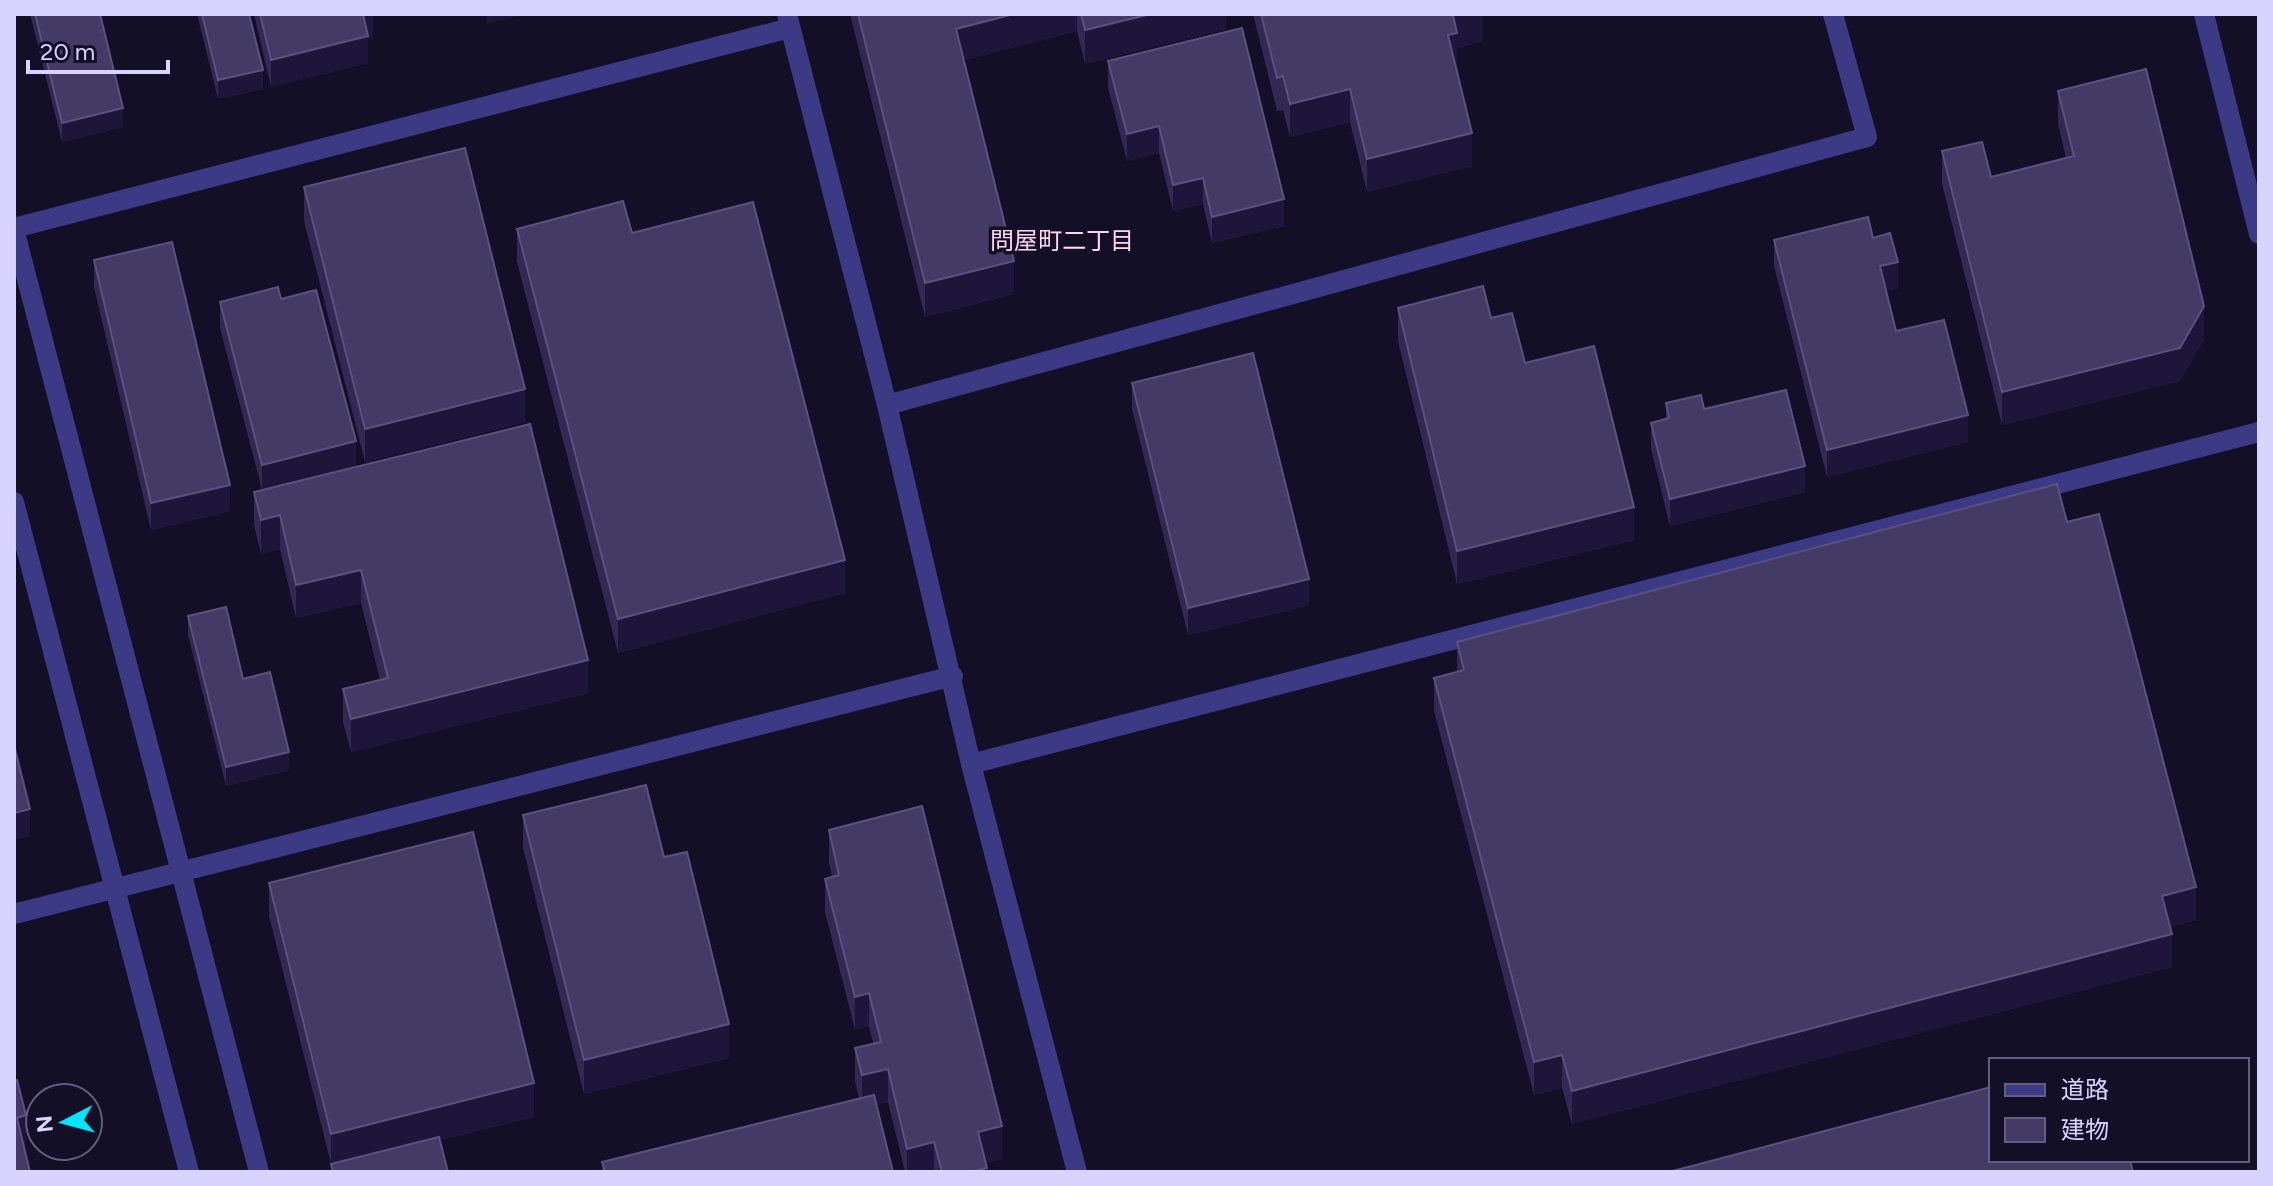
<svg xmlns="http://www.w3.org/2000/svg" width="2273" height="1186" viewBox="0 0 2273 1186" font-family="Figtree,'Noto Sans JP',sans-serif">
  <rect width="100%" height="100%" fill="#130f26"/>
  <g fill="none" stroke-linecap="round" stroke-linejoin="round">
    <g stroke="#3d3a85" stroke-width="20">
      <polyline points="787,14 887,405 971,764 1077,1172"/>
      <polyline points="14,228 790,28"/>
      <polyline points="887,405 1867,137 1833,14"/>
      <polyline points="971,764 2259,432"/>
      <polyline points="14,914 953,676"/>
    </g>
    <g stroke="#3d3a85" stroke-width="20">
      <polyline points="2204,14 2259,234"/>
      <polyline points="14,229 259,1172"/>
      <polyline points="14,502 189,1172"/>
    </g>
  </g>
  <g fill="#312854">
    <polygon points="30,14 100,14 123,127 62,142"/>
    <polygon points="197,14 249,14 263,89 218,99"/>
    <polygon points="254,14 373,14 373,38 368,39 368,63 271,87"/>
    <polygon points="850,14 1226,14 1226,29 1085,64 1077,31 964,60 1014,294 925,317"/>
    <polygon points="1253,14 1483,14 1483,41 1457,48 1457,66 1456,66 1472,166 1367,192 1350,122 1290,137 1283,110 1277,111"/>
    <polygon points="1108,61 1284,226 1212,243 1203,204 1173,211 1159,153 1127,161 1108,88"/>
    <polygon points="2058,91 2204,339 2180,381 2002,425 1942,184 1942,151 1991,177 2066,158 2058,124"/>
    <polygon points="304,187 525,422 365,462 304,221"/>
    <polygon points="517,229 632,233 845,593 618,653 517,262"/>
    <polygon points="1873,238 1898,288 1886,291 1896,331 1968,442 1827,477 1774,266 1774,240"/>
    <polygon points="94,260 230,511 151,530 94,287"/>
    <polygon points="281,299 356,467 588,693 351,752 343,722 343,689 380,680 361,603 296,618 280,549 261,554 254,525 254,492 262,490 220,328 220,302"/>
    <polygon points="1398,308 1491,318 1525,363 1634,540 1457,584 1398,341"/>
    <polygon points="1132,383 1309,605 1188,635 1132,409"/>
    <polygon points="1666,403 1805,492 1670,526 1651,449 1651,423 1666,419"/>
    <polygon points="2067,522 2196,920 2170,927 2172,967 1572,1124 1562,1088 1534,1095 1434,711 1434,678 1457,672 1457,642"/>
    <polygon points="188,616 289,770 226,786 188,635"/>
    <polygon points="523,815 664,857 729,1058 584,1094 523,848"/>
    <polygon points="829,830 1002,1159 986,1163 987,1172 905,1172 888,1102 876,1105 893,1172 602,1172 602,1162 859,1098 855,1081 855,1048 873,1043 869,1026 855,1030 825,912 825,879 832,877 829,863"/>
    <polygon points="269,883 534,1117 440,1140 448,1172 331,1172 331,1164 269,916"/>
  </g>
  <g fill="#1d163a">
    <polygon points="363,14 373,14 373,38 368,39 368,63 271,87 271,60"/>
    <polygon points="487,14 526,14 487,24"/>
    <polygon points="1014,14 1077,14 1077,31 956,62 956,29"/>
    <polygon points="1151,14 1226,14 1226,29 1085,64 1085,30"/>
    <polygon points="1459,14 1483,14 1483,41 1457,48 1457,66 1448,69 1448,35 1453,15"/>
    <polygon points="263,70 263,89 218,99 218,80"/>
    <polygon points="1350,89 1350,122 1290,137 1290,104"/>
    <polygon points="123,108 123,127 62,142 62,123"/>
    <polygon points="1159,126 1159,153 1127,161 1127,134"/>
    <polygon points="1472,133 1472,166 1367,192 1367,159"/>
    <polygon points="1203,178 1203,204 1173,211 1173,185"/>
    <polygon points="1284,199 1284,226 1212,243 1212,217"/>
    <polygon points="1014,261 1014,294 925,317 925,283"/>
    <polygon points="1898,262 1898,288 1880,292 1880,266"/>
    <polygon points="2204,306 2204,339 2180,381 2002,425 2002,392"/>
    <polygon points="525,389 525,422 365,462 365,429"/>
    <polygon points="1968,415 1968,442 1827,477 1827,450"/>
    <polygon points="356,441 356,468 262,492 262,465"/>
    <polygon points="1805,466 1805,492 1670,526 1670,499"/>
    <polygon points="230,485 230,511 151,530 151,503"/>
    <polygon points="1634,507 1634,540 1457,584 1457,551"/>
    <polygon points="280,515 280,549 261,554 261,520"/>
    <polygon points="845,560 845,593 618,653 618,619"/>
    <polygon points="361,570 361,603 296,618 296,585"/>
    <polygon points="1309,579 1309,605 1188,635 1188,608"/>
    <polygon points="588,660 588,693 351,752 351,719"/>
    <polygon points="289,752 289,770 226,786 226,767"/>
    <polygon points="30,809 30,836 14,840 14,813"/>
    <polygon points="2196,887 2196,920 2162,929 2162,896"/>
    <polygon points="2172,934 2172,967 1572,1124 1572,1091"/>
    <polygon points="869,993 869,1026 855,1030 855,997"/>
    <polygon points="729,1024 729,1058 584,1094 584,1060"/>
    <polygon points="1562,1055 1562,1088 1534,1095 1534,1062"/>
    <polygon points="888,1069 888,1102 862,1109 862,1075"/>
    <polygon points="534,1083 534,1117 331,1167 331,1134"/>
    <polygon points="26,1115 26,1148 17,1151 17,1118"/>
    <polygon points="1002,1126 1002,1159 978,1165 978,1132"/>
    <polygon points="934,1142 934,1172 907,1172 907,1149"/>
    <polygon points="987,1168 987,1172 968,1172"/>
  </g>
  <g fill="#433a66" stroke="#5a527e" stroke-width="2">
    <polygon points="35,14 100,14 123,108 62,123"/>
    <polygon points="202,14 249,14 263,70 218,80"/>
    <polygon points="260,14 363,14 368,36 271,60"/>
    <polygon points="858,14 1014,14 956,29 1014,261 925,283"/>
    <polygon points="1081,14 1151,14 1085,30"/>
    <polygon points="1261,14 1459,14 1453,15 1457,33 1448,35 1472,133 1367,159 1350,89 1290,104 1283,76 1277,78"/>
    <polygon points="1242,28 1284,199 1212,217 1203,178 1173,185 1159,126 1127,134 1108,61"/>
    <polygon points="2146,69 2204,306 2180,348 2002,392 1942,151 1982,142 1991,177 2074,156 2058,91"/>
    <polygon points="465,148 525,389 365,429 304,187"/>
    <polygon points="623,201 632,233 753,202 845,560 618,619 517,229"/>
    <polygon points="1868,217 1873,238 1890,233 1898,262 1880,266 1896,331 1944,320 1968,415 1827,450 1774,240"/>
    <polygon points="172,242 230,485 151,503 94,260"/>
    <polygon points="1483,286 1491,318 1512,313 1525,363 1594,346 1634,507 1457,551 1398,308"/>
    <polygon points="278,287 281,299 316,290 356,441 262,465 220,302"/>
    <polygon points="1253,353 1309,579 1188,608 1132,383"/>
    <polygon points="1786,390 1805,466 1670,499 1651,423 1669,418 1666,403 1701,395 1704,409"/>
    <polygon points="530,424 588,660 351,719 343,689 388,678 361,570 296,585 280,515 261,520 254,492"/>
    <polygon points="2057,484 2067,522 2099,514 2196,887 2162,896 2172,934 1572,1091 1562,1055 1534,1062 1434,678 1464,670 1457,642"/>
    <polygon points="226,607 243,679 270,672 289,752 226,767 188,616"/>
    <polygon points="14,745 30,809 14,813"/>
    <polygon points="646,785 664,857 687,852 729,1024 584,1060 523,815"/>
    <polygon points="922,806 1002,1126 978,1132 987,1168 968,1172 942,1172 934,1142 907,1149 888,1069 862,1075 855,1048 881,1042 869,993 855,997 825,879 839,875 829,830"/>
    <polygon points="473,832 534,1083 331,1134 269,883"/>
    <polygon points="17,1080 26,1115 17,1118 30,1172 14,1172 14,1081"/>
    <polygon points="1991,1087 1991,1160 2130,1160 2133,1172 1669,1172"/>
    <polygon points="874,1095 893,1172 605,1172 602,1162"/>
    <polygon points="439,1137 448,1172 333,1172 331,1164"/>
  </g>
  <g text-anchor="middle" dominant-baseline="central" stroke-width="7" stroke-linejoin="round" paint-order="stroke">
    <g font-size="24" fill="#ffd6f0" stroke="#130f26">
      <text x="1062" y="240">問屋町二丁目</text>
    </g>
  </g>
  <rect width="2273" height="1186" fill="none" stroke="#d9d4ff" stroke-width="32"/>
  <rect x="1989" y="1058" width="260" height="104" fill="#130f26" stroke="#625e7d" stroke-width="2"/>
  <rect x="2005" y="1084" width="40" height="12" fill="#3d3a85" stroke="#625e7d" stroke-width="2"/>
  <text x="2061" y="1098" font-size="24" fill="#d9d4ff">道路</text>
  <rect x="2005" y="1118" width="40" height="24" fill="#433a66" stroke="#625e7d" stroke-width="2"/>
  <text x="2061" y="1138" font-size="24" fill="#d9d4ff">建物</text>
  <g transform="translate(64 1122) rotate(264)"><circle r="38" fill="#130f26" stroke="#625e7d" stroke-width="2"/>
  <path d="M0-6L14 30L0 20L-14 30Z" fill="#00e5ff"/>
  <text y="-12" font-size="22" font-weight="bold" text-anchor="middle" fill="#d9d4ff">N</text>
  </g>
  <path d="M28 60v12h140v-12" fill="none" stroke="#d9d4ff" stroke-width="4"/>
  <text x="40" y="60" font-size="24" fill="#d9d4ff" stroke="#130f26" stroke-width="6" paint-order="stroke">20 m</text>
</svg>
